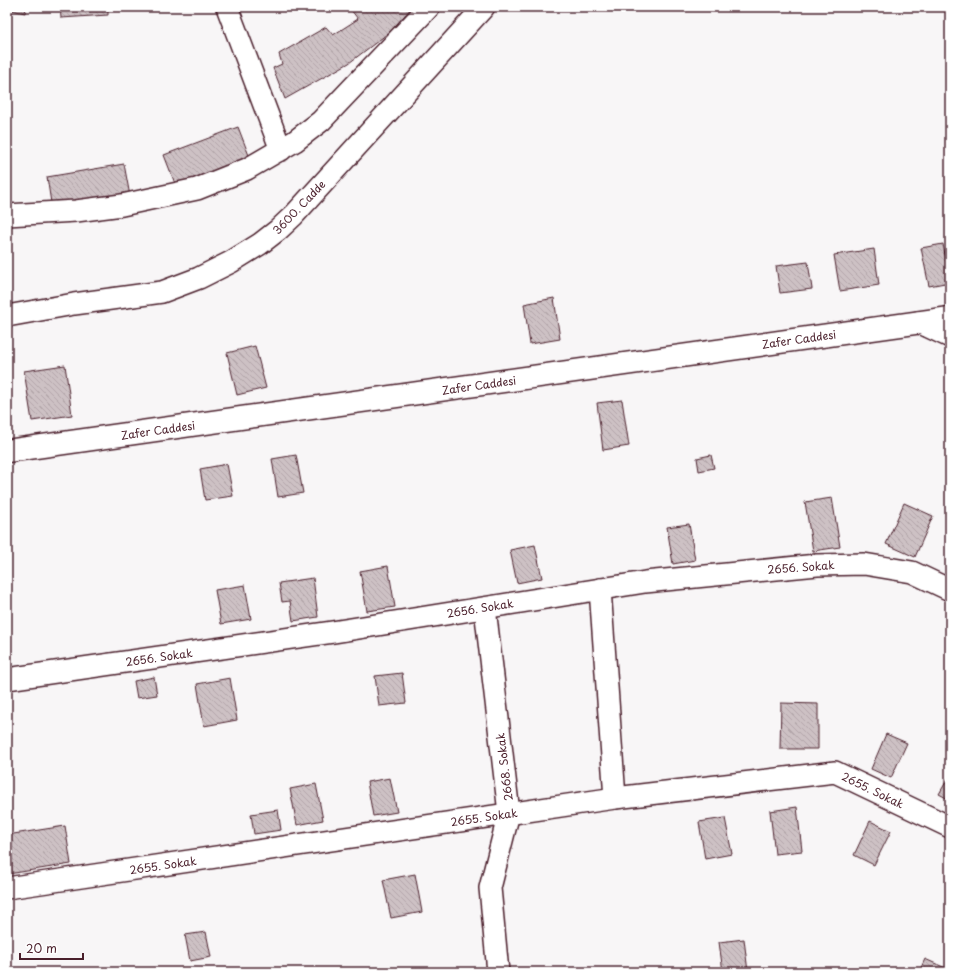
<svg xmlns="http://www.w3.org/2000/svg" width="957" height="979" viewBox="0 0 957 979" font-family="'Playpen Sans',sans-serif">
  <defs>
    <pattern id="building-back-hatch" width="6" height="6" patternUnits="userSpaceOnUse"><rect width="6" height="6" fill="#cdc1c4"/><path d="M-1 5l2 2M0 0l6 6M5-1l2 2" fill="none" stroke="#b2a5a9"/></pattern>
  </defs>
  <rect width="100%" height="100%" fill="#f8f6f7"/>
  <filter id="ink" filterUnits="userSpaceOnUse"><feTurbulence type="fractalNoise" baseFrequency=".025" numOctaves="2"/><feDisplacementMap in="SourceGraphic" scale="8" xChannelSelector="R" yChannelSelector="G"/><feConvolveMatrix kernelMatrix="1 2 1 2 8 2 1 2 1" color-interpolation-filters="sRGB"/></filter>
  <g filter="url(#ink)">
    <g fill="url(#building-back-hatch)" stroke="#4a1f2b">
      <polygon points="7,7 26,7 25,13 7,9"/>
      <polygon points="60,7 108,7 108,15 61,18"/>
      <polygon points="353,7 412,7 391,31 349,63 285,99 273,68 282,64 279,54 326,27 333,35 358,19 351,10"/>
      <polygon points="238,127 250,158 176,186 164,155"/>
      <polygon points="124,164 130,196 52,209 47,177"/>
      <polygon points="943,244 950,282 929,286 921,248"/>
      <polygon points="874,249 879,285 840,291 834,255"/>
      <polygon points="808,262 812,289 780,293 776,266"/>
      <polygon points="554,298 560,339 530,344 524,304"/>
      <polygon points="255,346 266,388 237,395 227,353"/>
      <polygon points="65,365 72,415 32,421 24,371"/>
      <polygon points="622,400 629,446 603,450 597,403"/>
      <polygon points="296,455 303,493 278,497 272,459"/>
      <polygon points="711,455 714,468 699,471 697,458"/>
      <polygon points="227,464 233,496 205,500 200,469"/>
      <polygon points="832,498 840,547 813,551 805,502"/>
      <polygon points="904,503 933,516 915,557 886,544"/>
      <polygon points="689,524 695,560 673,564 667,527"/>
      <polygon points="535,545 542,578 517,583 510,550"/>
      <polygon points="388,566 395,607 367,611 360,571"/>
      <polygon points="313,578 318,617 293,621 290,601 282,602 279,583"/>
      <polygon points="245,585 251,619 221,624 215,590"/>
      <polygon points="402,673 406,703 379,706 375,676"/>
      <polygon points="154,677 157,695 137,698 134,681"/>
      <polygon points="230,678 237,720 204,726 197,684"/>
      <polygon points="781,703 818,704 818,749 780,749"/>
      <polygon points="886,734 907,743 891,778 871,769"/>
      <polygon points="950,775 950,800 939,794"/>
      <polygon points="390,778 397,812 373,816 367,782"/>
      <polygon points="316,784 323,820 297,825 290,789"/>
      <polygon points="797,807 802,851 775,854 770,811"/>
      <polygon points="278,810 281,830 254,834 251,814"/>
      <polygon points="725,818 732,854 705,859 699,822"/>
      <polygon points="870,821 891,831 874,865 854,855"/>
      <polygon points="65,826 71,864 8,874 7,835"/>
      <polygon points="415,874 422,912 391,918 383,880"/>
      <polygon points="206,932 211,957 190,961 185,935"/>
      <polygon points="744,939 748,972 723,972 719,942"/>
      <polygon points="925,959 950,970 950,972 919,972"/>
    </g>
    <g fill="none" stroke-linecap="round" stroke-linejoin="round">
      <g stroke="#4a1f2b" stroke-width="24">
        <g id="minor">
          <polyline points="227,7 281,150"/>
          <polyline points="7,215 76,211 122,205 197,189 247,169 295,141 321,121 429,7"/>
          <polyline points="7,316 74,304 162,292 199,278 231,262 260,244 278,230 294,215 484,7"/>
          <polyline points="918,322 950,337"/>
          <polyline points="600,589 615,798"/>
          <polyline points="485,608 509,813 490,888 498,972"/>
          <polyline points="7,679 333,632 645,582 817,565 864,564 912,572 950,590"/>
          <polyline points="7,888 615,798 835,772 950,827"/>
        </g>
      </g>
      <g stroke="#4a1f2b" stroke-width="25">
        <polyline id="secondary" points="7,451 950,318"/>
      </g>
      <use href="#minor" stroke="#fff" stroke-width="21"/>
      <use href="#secondary" stroke="#fff" stroke-width="22"/>
    </g>
  </g>
  <g text-anchor="middle" dominant-baseline="central" stroke-width="3.5" stroke-linejoin="round" paint-order="stroke">
    <g font-size="11" fill="#4a1f2b" stroke="#fff">
      <text transform="translate(299 207) rotate(-46)">3600. Cadde</text>
      <text transform="translate(799 339) rotate(-8)">Zafer Caddesi</text>
      <text transform="translate(479 385) rotate(-8)">Zafer Caddesi</text>
      <text transform="translate(158 430) rotate(-8)">Zafer Caddesi</text>
      <text transform="translate(801 567) rotate(-4)">2656. Sokak</text>
      <text transform="translate(480 608) rotate(-9)">2656. Sokak</text>
      <text transform="translate(159 657) rotate(-8)">2656. Sokak</text>
      <text transform="translate(504 767) rotate(-97)">2668. Sokak</text>
      <text transform="translate(873 790) rotate(26)">2655. Sokak</text>
      <text transform="translate(484 817) rotate(-8)">2655. Sokak</text>
      <text transform="translate(163 865) rotate(-8)">2655. Sokak</text>
    </g>
  </g>
  <rect width="957" height="979" fill="none" stroke="#fff" stroke-width="24"/>
  <rect x="12" y="12" width="933" height="955" fill="none" stroke="#4a1f2b" stroke-width="1.5" filter="url(#ink)"/>
  <path d="M20 953v6h63v-6" fill="none" stroke="#4a1f2b" stroke-width="2"/>
  <text x="26" y="953" font-size="12" fill="#4a1f2b" stroke="#ffffff" stroke-width="3" paint-order="stroke">20 m</text>
</svg>
